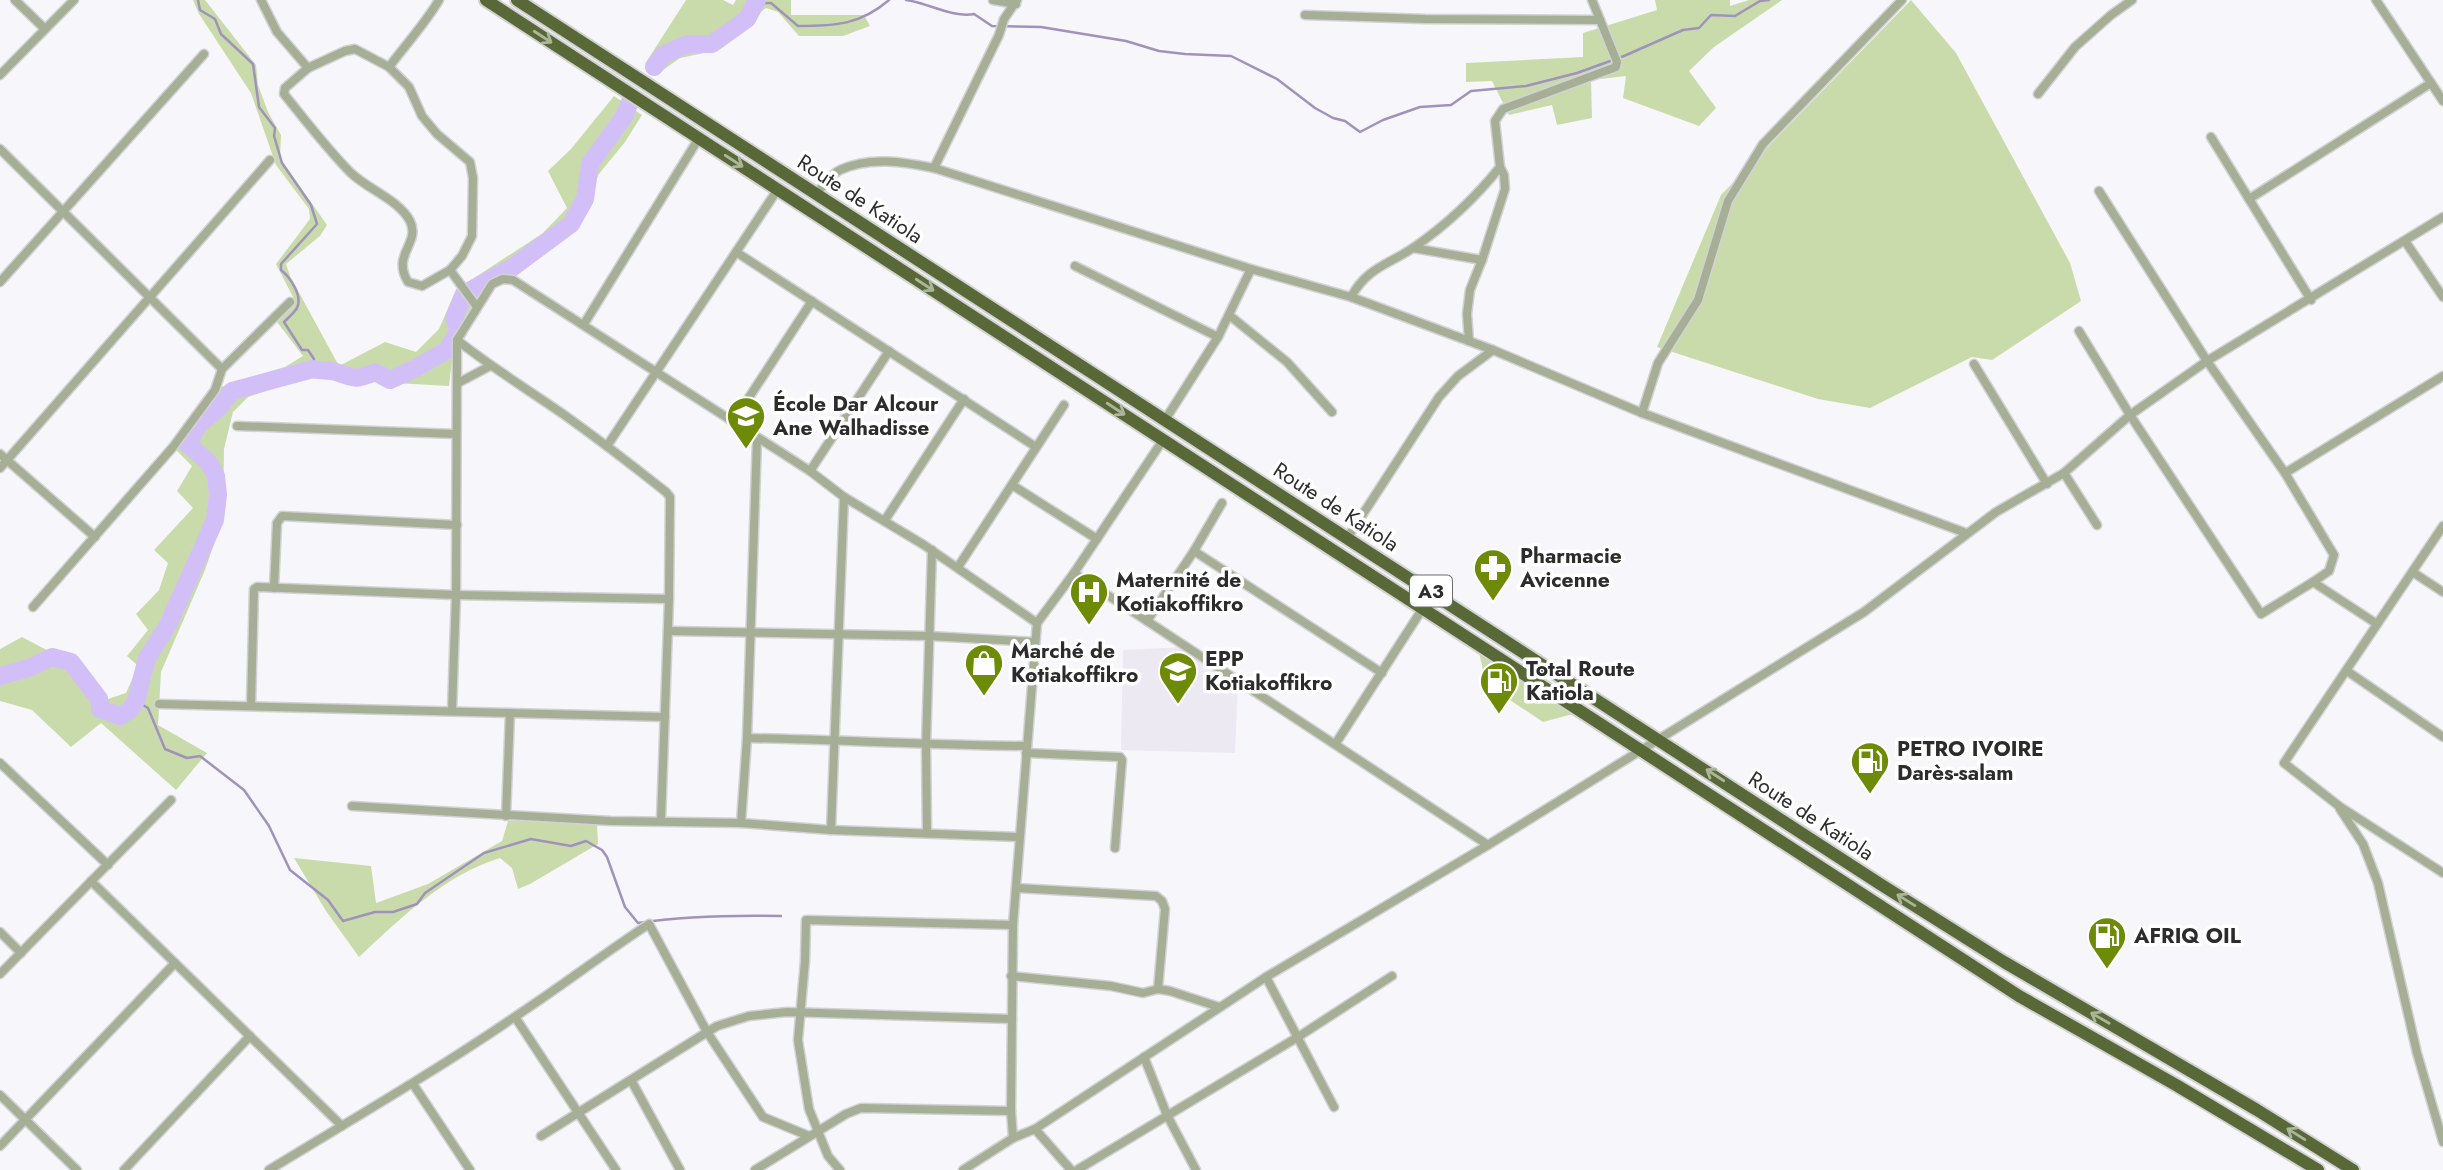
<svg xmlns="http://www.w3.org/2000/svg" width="2443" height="1170" viewBox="0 0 2443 1170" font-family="Jost,sans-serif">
  <rect width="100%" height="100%" fill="#f7f6fa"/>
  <polygon fill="#ece9f3" points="1185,647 1238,686 1235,753 1121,750 1123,650"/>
  <g fill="#cadbab">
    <polygon points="193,0 205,0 256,65 258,85 268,112 281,135 280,158 327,225 320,236 286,264 290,276 339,366 385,342 416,352 439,329 456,290 543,233 567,208 548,171 571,149 614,96 642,115 625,142 598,175 589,204 558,243 484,286 455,334 449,386 305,378 248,397 233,412 224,449 223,518 205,570 161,672 158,725 207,753 176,790 101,723 71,747 32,710 0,701 0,649 22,637 77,666 97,693 108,699 126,693 138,666 127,656 148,630 136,614 159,590 168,563 154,550 193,508 177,491 192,466 175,449 221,387 285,367 303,356 277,322 294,299 276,264 310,219 309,209 276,165 251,93 199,14"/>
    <polygon points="686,0 723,0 733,5 736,0 791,0 791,15 864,15 870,26 843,36 799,36 778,12 766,8 709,52 680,58 659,73 645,64"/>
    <polygon points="1655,0 1730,0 1730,6 1749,0 1782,0 1714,47 1689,71 1716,108 1699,126 1623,98 1626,76 1591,80 1592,118 1557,125 1552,105 1509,115 1492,81 1466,82 1466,63 1583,57 1583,33 1657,10"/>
    <polygon points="1911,0 1956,53 2070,263 2081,301 1992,360 1972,357 1870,408 1818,399 1657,347 1721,195"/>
    <polygon points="1479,652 1573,714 1543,722 1486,684"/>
    <path d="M559,819L597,824L598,844L530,884L518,889L512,868L500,858C443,876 401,918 359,957L326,911L294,858L371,866L376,903L428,884L502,841L508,821Z"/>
  </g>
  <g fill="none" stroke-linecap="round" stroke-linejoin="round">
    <g stroke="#a093bb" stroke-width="2.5">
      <path d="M198,0L200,10L215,19L221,34L253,64L259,107L275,128L274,136L282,163L311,205L317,224L281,264V270C290,277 303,296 297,308C294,313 288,318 284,322L302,350H308L314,359L313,369"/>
      <path d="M906,0C928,3 953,18 974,14L992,26L1041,27L1126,41L1159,51L1185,54L1231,56L1277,79L1315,108L1333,118L1345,121L1360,132L1383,120L1420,107L1451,105L1471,91L1526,86L1577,73L1624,56L1683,30L1699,28L1711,15L1735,16L1760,1L1769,0"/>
      <path d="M756,3H771L798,26C835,26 860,25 889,0"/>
      <path d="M136,701L148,708L165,749L187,758L200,756L244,790L269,826L290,870L328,900L343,921L375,912H393L417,904L425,893L484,853L531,839L571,846L586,841L602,850L607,857L625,907L638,923C686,916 732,915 781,916"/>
    </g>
    <g stroke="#d2bff8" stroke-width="18">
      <polyline points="654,67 663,55 687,44 712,44 747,19 757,0"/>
      <path d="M0,676L29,668L52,657L71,662L99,699L100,709L120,716L130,710L136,701L147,658L168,625L215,520L218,495L216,476L209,463L188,444L199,424L218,409L232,391L313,369C321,371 329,370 336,372C355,378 354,381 375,372L390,380L416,368L447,350L459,330L454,318L464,294L513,267L571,224L585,199L590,164L625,115L629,104"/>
    </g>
    <g stroke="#d2d2d5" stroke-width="11">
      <g id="minor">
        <polyline points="15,0 45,29"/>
        <polyline points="261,0 277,32 308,68 345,51 355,49 389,67 409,87 422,116 437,134 470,162 473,178 472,236 462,256 450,270"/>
        <polyline points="993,0 1016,4"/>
        <polyline points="2376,0 2443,101"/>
        <polyline points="1305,15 1425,19 1600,20"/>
        <path d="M389,67C406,44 425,24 439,0"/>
        <path d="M308,68L285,88L284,94C306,121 327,149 351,173C369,190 399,200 410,221C421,244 391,254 408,282L422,286L450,270L477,307"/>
        <polyline points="0,75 74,0"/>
        <polyline points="2038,94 2075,47 2111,15 2132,0"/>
        <polyline points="2211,137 2311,300"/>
        <polyline points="0,149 222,369"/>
        <polyline points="934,168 999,35 1004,19 1017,0"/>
        <polyline points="2099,191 2207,361 2285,473 2334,555 2329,571 2313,582"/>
        <path d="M816,194C823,186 831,174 840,170C870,156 904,162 934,168L1251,269L1351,297L1493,350L1642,413L1966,533"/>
        <polyline points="2249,199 2431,83"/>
        <polyline points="2405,241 2443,297"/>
        <polyline points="1413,248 1482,260"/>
        <polyline points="736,252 1036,447"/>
        <polyline points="1075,266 1218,337"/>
        <polyline points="0,282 204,54"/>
        <path d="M1351,297C1367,268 1387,265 1413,248C1445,226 1476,197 1500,167L1495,121L1503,109L1616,67L1617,62L1592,0"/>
        <polyline points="1229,315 1287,362 1332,412"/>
        <polyline points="584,324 699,138"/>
        <polyline points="2079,331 2130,415 2261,614 2313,582 2377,624"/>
        <path d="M457,340C491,367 527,389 563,414C598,439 632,465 666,492L670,497L669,599L661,820"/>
        <polyline points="1469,341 1467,314 1470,290 1482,260 1505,189 1504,175 1500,167"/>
        <polyline points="1974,364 2047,484"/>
        <polyline points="458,383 490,366"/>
        <polyline points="1642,413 1658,363 1698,300 1728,201 1763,144 1902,0"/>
        <polyline points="1165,420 1218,337 1251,269"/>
        <polyline points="733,422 812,301"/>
        <polyline points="237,426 456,434"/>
        <polyline points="607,446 778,189"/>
        <polyline points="0,454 95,537"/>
        <polyline points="0,468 270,160"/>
        <polyline points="810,471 889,351"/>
        <polyline points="2064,473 2097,525"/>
        <polyline points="2285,473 2443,376"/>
        <polyline points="1012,485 1097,539"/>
        <polyline points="885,520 964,399"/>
        <polyline points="2443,526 2284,763 2339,806 2443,873"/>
        <polyline points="1348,537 1439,397 1458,376 1493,350"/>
        <polyline points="1194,551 1382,673"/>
        <polyline points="958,567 1064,405"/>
        <polyline points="1074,573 1488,845"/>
        <polyline points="2414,573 2443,592"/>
        <polyline points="274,588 277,523 282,516 457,525"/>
        <polyline points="33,607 173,447 215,390 222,369 290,302"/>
        <polyline points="1147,621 1194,551 1222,503"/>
        <polyline points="668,631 929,636 1035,642"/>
        <polyline points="2347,671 2443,737"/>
        <polyline points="159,704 665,717"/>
        <polyline points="251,705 254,589 257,587 456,595 669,599"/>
        <polyline points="452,711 456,595 457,340 492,284 503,279 513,280 810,471 844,497 924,545 1037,623"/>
        <path d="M747,738C840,740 933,745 1026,746"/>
        <polyline points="1336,743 1423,608"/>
        <polyline points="1026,753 1120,757 1122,760 1115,848"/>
        <polyline points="0,763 108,865"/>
        <polyline points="352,806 611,821 741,823 831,830 1019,837"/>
        <polyline points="2340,809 2363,844 2378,883 2417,1053 2443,1142"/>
        <polyline points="506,816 510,713"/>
        <polyline points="741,823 747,738 757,439"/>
        <polyline points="831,830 844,497"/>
        <polyline points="927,833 926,745 932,550"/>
        <polyline points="91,881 342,1126"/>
        <polyline points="1016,888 1156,896 1162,901 1165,909 1158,989"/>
        <polyline points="0,932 21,953"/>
        <polyline points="0,974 171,800"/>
        <polyline points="1011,976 1111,986 1143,993 1158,989 1170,991 1219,1007"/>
        <polyline points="1266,977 1334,1107"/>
        <polyline points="515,1017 616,1170"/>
        <polyline points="1144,1057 1167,1115 1196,1170"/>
        <polyline points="631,1080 680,1170"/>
        <polyline points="413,1084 470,1170"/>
        <polyline points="0,1095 77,1170"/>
        <polyline points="1035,1129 1071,1170"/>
        <polyline points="541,1136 717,1026 749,1016 787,1012 1012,1019"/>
        <polyline points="1013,1138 1011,1111 1013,925 1037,623 1074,573 1163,440"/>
        <polyline points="0,1146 175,963"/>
        <polyline points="124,1170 250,1036"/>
        <path d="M269,1170C351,1120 434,1072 513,1018C559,988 603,954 649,924L707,1032L763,1117L809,1136"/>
        <polyline points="755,1170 846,1114 861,1108 1011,1111"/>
        <polyline points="840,1170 828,1156 809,1109 798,1040 805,961 806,920 1013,925"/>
        <polyline points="963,1170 1013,1138 1035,1129 1266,977 1488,845 1864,612 1996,512 2064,473 2130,415 2207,361 2443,217"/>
        <polyline points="1077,1170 1298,1037 1392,976"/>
      </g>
    </g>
    <g stroke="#d2d2d5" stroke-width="16">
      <g id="trunk">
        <polyline points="486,0 2019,996 2176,1085 2318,1170"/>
        <polyline points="517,0 1880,884 2004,962 2257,1110 2353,1170"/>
      </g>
    </g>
    <use href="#minor" stroke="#a6af96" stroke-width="8"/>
    <use href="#trunk" stroke="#586836" stroke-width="12"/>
  </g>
  <defs><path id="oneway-shaft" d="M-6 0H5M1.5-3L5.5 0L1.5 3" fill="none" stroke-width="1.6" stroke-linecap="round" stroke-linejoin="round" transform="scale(1.75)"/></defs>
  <g stroke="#acb49a">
    <use href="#oneway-shaft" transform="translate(543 37) rotate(33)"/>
    <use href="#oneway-shaft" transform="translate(734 161) rotate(33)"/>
    <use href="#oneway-shaft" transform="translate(925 285) rotate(33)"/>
    <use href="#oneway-shaft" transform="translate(1116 409) rotate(33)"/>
    <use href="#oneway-shaft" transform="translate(1715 775) rotate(-147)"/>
    <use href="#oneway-shaft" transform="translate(1906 900) rotate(-148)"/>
    <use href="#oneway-shaft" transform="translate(2100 1018) rotate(-150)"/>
    <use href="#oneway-shaft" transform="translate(2296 1134) rotate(-148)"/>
  </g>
  <defs>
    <g id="school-pin" transform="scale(2.0125)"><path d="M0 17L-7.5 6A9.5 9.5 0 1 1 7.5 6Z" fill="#6d8b07" stroke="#fff"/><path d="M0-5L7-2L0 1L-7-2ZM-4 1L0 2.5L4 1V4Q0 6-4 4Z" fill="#fff"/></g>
    <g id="pharmacy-pin" transform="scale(2.0125)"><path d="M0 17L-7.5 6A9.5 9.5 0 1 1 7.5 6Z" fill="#6d8b07" stroke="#fff"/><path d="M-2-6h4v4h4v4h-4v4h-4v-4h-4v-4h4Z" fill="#fff"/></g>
    <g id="hospital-pin" transform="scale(2.0125)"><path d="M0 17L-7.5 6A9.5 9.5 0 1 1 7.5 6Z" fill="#6d8b07" stroke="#fff"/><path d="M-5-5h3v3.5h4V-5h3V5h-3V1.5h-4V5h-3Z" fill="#fff"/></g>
    <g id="shop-pin" transform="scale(2.0125)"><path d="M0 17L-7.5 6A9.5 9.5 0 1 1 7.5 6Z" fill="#6d8b07" stroke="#fff"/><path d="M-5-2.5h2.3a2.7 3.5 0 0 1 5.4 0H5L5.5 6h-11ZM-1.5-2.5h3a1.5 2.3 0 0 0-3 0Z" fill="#fff"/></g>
    <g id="fuel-pin" transform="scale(2.0125)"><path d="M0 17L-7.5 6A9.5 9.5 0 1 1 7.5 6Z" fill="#6d8b07" stroke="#fff"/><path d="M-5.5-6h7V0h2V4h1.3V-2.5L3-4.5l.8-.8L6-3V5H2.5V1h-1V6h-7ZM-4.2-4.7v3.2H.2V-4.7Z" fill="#fff"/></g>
  </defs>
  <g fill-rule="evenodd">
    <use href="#school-pin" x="746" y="416"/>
    <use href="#pharmacy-pin" x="1493" y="568"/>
    <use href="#hospital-pin" x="1089" y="592"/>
    <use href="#shop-pin" x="984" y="663"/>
    <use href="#school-pin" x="1178" y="671"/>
    <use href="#fuel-pin" x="1499" y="681"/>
    <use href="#fuel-pin" x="1870" y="761"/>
    <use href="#fuel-pin" x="2107" y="936"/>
  </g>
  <g text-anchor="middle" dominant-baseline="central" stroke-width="7" stroke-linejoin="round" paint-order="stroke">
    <rect fill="#fff" stroke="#6b6b6c" stroke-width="2" x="1410" y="575.5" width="42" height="31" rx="5"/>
    <g font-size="19" font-weight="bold" fill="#2c2c2d">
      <text x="1431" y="591">A3</text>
    </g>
    <g font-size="21" fill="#2c2c2d" stroke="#fff">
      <text transform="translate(860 199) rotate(33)">Route de Katiola</text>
      <text transform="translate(1336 507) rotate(33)">Route de Katiola</text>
      <text transform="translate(1811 816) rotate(33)">Route de Katiola</text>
    </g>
    <g font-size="21" font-weight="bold" fill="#2c2c2d" stroke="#fff" text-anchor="start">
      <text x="773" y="404">École Dar Alcour<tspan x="773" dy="24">Ane Walhadisse</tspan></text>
      <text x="1520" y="556">Pharmacie<tspan x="1520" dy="24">Avicenne</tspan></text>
      <text x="1116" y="580">Maternité de<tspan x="1116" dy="24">Kotiakoffikro</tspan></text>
      <text x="1011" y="651">Marché de<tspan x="1011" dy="24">Kotiakoffikro</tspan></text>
      <text x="1205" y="659">EPP<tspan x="1205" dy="24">Kotiakoffikro</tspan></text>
      <text x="1526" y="669">Total Route<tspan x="1526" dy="24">Katiola</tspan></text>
      <text x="1897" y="749">PETRO IVOIRE<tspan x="1897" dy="24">Darès-salam</tspan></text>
      <text x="2134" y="936">AFRIQ OIL</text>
    </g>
  </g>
</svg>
